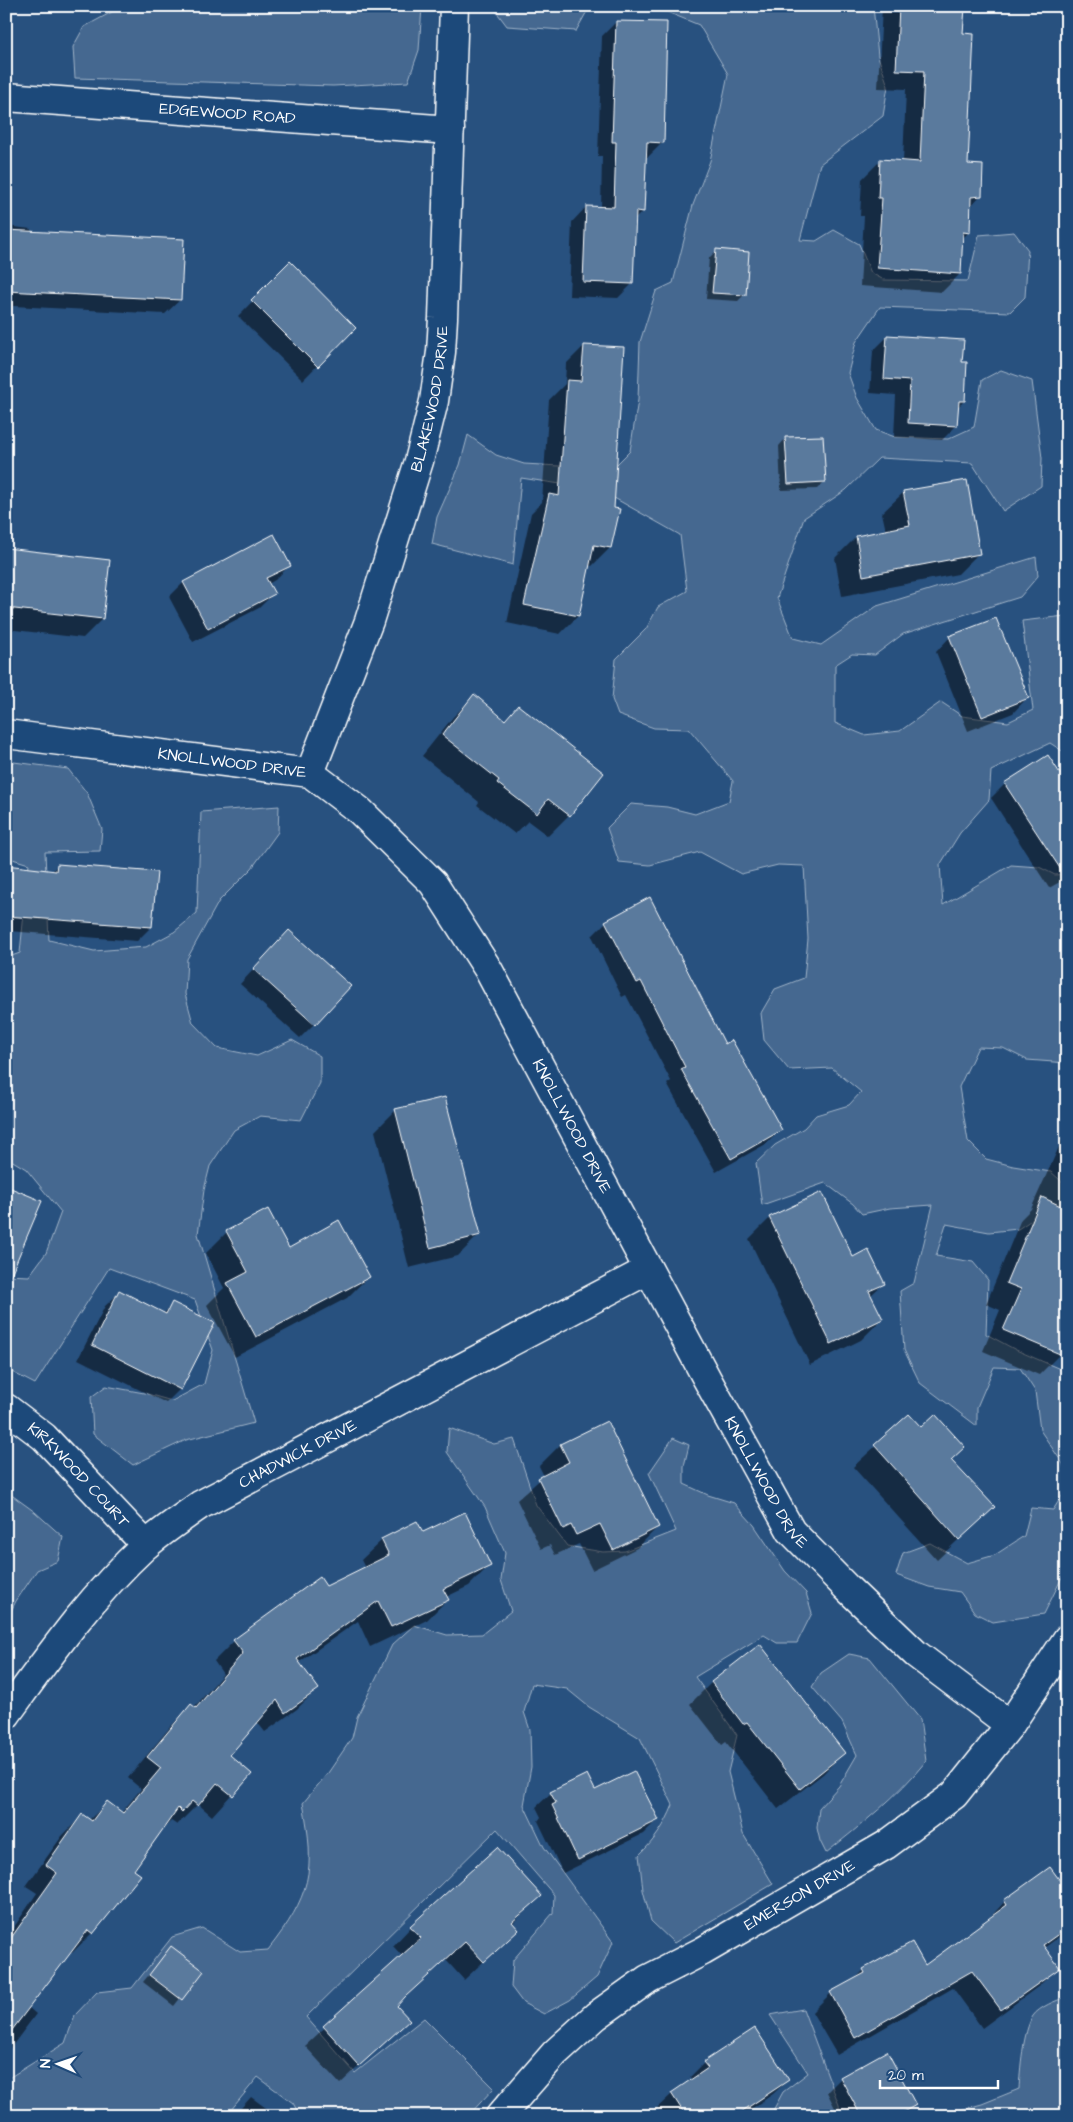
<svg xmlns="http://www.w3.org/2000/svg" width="1073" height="2122" viewBox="0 0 1073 2122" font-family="'Architects Daughter',sans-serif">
  <rect width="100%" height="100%" fill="#28517f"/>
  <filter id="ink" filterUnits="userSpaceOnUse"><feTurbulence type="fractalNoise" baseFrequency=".02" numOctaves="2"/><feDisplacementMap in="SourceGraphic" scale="10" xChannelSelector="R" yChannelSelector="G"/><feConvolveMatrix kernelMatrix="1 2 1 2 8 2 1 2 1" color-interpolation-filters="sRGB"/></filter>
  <g filter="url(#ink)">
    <g fill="#446890" stroke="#a2b4c8">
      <polygon points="123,6 422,6 419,50 408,82 333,86 75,78 73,47 84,27"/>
      <polygon points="492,6 873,6 878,56 888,86 883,116 820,164 800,240 816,241 834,230 859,244 871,273 884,280 968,281 979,235 1014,232 1028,250 1025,297 1010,312 880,307 856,342 848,373 857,398 876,430 895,437 948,439 974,427 982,380 1001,370 1032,381 1042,458 1041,486 1003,511 972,463 879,458 846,490 804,518 777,598 793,638 821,645 877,606 1036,557 1038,576 1020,597 903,634 875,655 852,654 835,665 835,723 864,735 900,731 941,702 962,716 1008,722 1033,710 1022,621 1065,616 1067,618 1067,754 1050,743 991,771 989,800 960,833 940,865 943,905 1011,865 1039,867 1055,875 1067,874 1067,1063 1027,1060 1003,1048 978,1047 959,1087 968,1141 986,1159 1013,1166 1051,1172 1067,1186 1067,1212 1051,1207 1018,1229 989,1232 946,1224 936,1256 973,1262 988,1280 986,1334 1016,1350 1067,1372 1067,1478 1063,1464 1040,1430 1035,1391 1020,1368 994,1367 977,1407 977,1426 920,1383 904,1350 900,1291 914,1283 933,1205 890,1208 862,1214 853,1204 825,1183 762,1205 756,1163 775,1145 804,1128 816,1115 849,1105 861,1092 832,1068 789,1070 764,1040 761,1013 775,989 804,978 808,939 804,866 778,865 741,874 700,852 650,865 619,862 607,828 631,804 667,807 695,814 729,801 733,781 689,729 654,728 618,715 612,699 616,659 646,629 658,607 687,591 680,535 600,490 521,478 513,565 432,544 437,517 460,465 468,435 496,455 524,464 612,469 630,451 638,400 640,342 656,291 673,283 693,205 710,161 728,74 699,25 667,12 590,6 576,31 507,26"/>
      <polygon points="6,761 68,769 87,793 102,829 100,851 45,852 49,940 94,951 146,947 174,932 197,913 201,812 279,806 278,832 252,868 219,901 187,959 185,994 193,1023 217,1048 257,1056 292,1040 320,1056 320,1083 301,1120 260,1116 234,1130 210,1166 204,1190 198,1234 254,1423 186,1440 133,1465 93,1434 91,1397 106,1386 144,1393 172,1401 204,1384 213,1350 195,1300 109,1268 35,1384 6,1369 6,1275 29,1276 46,1253 61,1212 26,1169 6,1157 6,958 20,953 29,864 6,857"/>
      <path d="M449,1428L494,1444L514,1439L536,1505L567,1546L603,1552L625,1551L676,1531L649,1473L673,1438L689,1445L684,1466V1484L708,1495L734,1503L754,1525L785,1571L806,1593L812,1613L797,1643H777L764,1635L695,1677L737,1735L728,1772L736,1804L743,1834L773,1884L674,1943L651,1921L643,1890L639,1855C655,1840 665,1825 673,1805L640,1738L589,1707L567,1689L532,1684L524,1712L530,1730L531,1767L524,1805L544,1847L613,1942L597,1977L570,2000L544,2014L523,2003L511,1987L513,1960L553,1913L554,1895L497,1829L306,2017L355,2073L424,2018L494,2088L468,2116H300L293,2103L258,2077L226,2116H6L7,2079L65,2043L75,2015L97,1992L132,1988L172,1937L202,1928L240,1952L268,1950C311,1895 316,1871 303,1803L328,1773L352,1738L357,1717L392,1645L414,1625L447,1635L482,1634L511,1611L501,1580L505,1553L485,1507L447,1452Z"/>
      <polygon points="1067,1488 1067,1567 1044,1614 993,1622 975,1613 960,1592 929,1587 896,1575 903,1553 930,1543 967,1563 995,1555 1024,1536 1031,1508 1053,1510"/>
      <polygon points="6,1491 35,1512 63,1537 58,1561 37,1570 16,1601 6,1621"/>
      <path d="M849,1654L870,1658L920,1719L926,1761C897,1797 862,1824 826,1853L820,1841L817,1828L819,1808L839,1786L857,1755L842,1722L812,1687L821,1673Z"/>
      <path d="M1067,1997V2116H937L982,2104L1019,2089C1020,2071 1023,2031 1033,2016C1039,2007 1057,2000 1067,1997Z"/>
      <polygon points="803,2009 839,2105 840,2116 770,2116 783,2092 808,2073 770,2015"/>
    </g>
    <g fill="#0007">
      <polygon points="29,6 88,6 82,13 29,8"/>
      <polygon points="882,6 963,6 962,34 967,165 980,196 970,207 969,232 961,240 960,274 942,292 860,286 864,216 860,216 862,179 880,161 903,162 906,89 878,88"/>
      <polygon points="616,22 663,142 648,157 645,157 643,211 634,220 632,284 618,298 569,296 572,222 586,207 601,208 602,156 598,156 602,36"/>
      <polygon points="6,226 31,229 31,232 180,300 165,314 13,306 6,310"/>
      <polygon points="716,251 745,294 738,301 706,299 709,258"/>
      <polygon points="290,263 354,328 303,380 238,316"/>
      <polygon points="887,337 961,363 964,401 957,408 956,426 942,440 894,437 896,395 870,393 873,351"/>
      <polygon points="584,346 610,548 592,566 589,565 578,616 560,634 507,623 531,513 542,502 549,400 565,384 566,364"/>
      <polygon points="786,438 824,482 817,489 781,490 779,446"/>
      <polygon points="904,492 979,553 958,574 842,596 835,558 856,537 886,531 882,513"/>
      <polygon points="274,536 289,566 275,580 268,584 273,594 259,608 193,642 169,597 183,583"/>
      <polygon points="6,549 102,619 83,638 6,629"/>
      <polygon points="950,637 1027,698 1013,713 968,731 936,652"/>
      <polygon points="474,696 504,721 518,706 569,815 548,836 528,821 515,834 477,805 479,802 422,756 453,717"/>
      <polygon points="1005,784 1067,878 1049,888 991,798"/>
      <polygon points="6,866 51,872 57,866 151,927 137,941 8,931 6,948"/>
      <polygon points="606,922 724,1046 781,1130 766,1144 716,1172 667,1084 671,1081 626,995 622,997 592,936"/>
      <polygon points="289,931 314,1024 300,1038 240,984"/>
      <polygon points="396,1110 479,1235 458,1256 409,1268 375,1131"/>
      <polygon points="1067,1129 1067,1337 1060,1354 1039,1375 983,1351 1000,1310 986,1304 1021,1219 1031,1209"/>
      <polygon points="267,1211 288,1250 368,1277 347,1298 235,1357 207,1305 224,1288 206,1253 227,1232"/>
      <polygon points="770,1218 853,1258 884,1283 870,1296 882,1319 861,1340 810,1365 749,1239"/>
      <polygon points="120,1292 163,1314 173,1304 180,1389 166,1403 78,1359 105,1306"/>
      <polygon points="909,1415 993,1507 937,1560 853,1467"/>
      <polygon points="607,1423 658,1527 637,1548 592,1570 579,1544 555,1555 550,1545 541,1549 517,1500 544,1476 539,1466 560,1445"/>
      <polygon points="422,1534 489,1566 469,1586 446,1597 447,1600 427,1620 370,1647 358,1621 298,1663 317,1689 297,1709 265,1732 257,1722 229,1756 250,1774 212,1816 198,1804 177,1825 171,1821 161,1831 92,1933 72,1953 70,1952 28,2007 36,2014 6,2054 6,1939 37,1893 26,1886 62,1836 82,1816 89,1820 107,1803 121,1813 141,1789 128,1778 171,1726 191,1706 194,1708 223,1674 214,1661 234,1641 326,1587 365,1568 361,1560 382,1540"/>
      <polygon points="760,1645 843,1753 823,1774 778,1809 726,1742 722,1745 690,1704 711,1683"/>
      <polygon points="595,1792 657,1820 643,1834 563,1873 538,1821 541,1817 536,1807 551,1793"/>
      <polygon points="1050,1869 1067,1893 1067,1931 1044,1948 1058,1967 1039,1986 982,2028 953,1988 837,2055 812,2012 831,1993 854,1980 864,1970 924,1967 987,1921 1005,1901"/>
      <polygon points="540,1896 512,1924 498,1948 464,1980 445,1959 395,2007 389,2038 340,2084 305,2046 402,1956 393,1946 411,1927"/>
      <polygon points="171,1948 202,1971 174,2006 143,1982"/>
      <polygon points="704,2063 788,2080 773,2094 741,2116 662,2116 657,2108 672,2094 692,2080 690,2077"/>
      <polygon points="841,2078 915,2105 904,2116 839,2116 827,2092"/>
      <polygon points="251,2097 277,2116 234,2116"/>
    </g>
    <g fill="#5a7a9d" stroke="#fff">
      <polygon points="899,6 965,8 963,33 974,34 968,164 983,165 982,196 971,197 970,233 963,232 961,274 877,268 882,198 878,198 880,159 920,162 924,71 896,70"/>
      <polygon points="616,21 667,22 664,143 647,142 644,212 636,211 633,284 583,282 586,206 614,207 616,142 612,142"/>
      <polygon points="6,230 184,239 181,300 6,291"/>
      <polygon points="716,249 749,252 746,295 712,293"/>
      <polygon points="290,261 356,328 318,367 251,300"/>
      <polygon points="887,335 964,340 962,362 967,362 965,401 959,401 957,426 908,423 910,381 884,379"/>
      <polygon points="584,345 624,347 614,508 620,509 611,548 594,545 579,616 524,605 549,494 559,496 567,380 581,381"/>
      <polygon points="823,436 826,482 788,484 785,437"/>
      <polygon points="967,480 980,554 863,576 856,536 910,525 903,491"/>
      <polygon points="274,534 291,566 266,578 275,594 208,629 183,582"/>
      <polygon points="6,548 110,560 103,619 6,608"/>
      <polygon points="996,618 1029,698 982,717 949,636"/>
      <polygon points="474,694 505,720 518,705 604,773 570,816 548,799 537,814 497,783 499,780 442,735"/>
      <polygon points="1048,755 1067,784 1067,879 1004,783"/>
      <polygon points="57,864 157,872 152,927 6,916 6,865 56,871"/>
      <polygon points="650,897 725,1044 732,1040 782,1130 731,1159 681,1069 685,1067 641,981 637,983 605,921"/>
      <polygon points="289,930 351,986 315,1025 253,969"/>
      <polygon points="445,1097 481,1235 430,1248 395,1109"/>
      <polygon points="6,1186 42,1201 7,1284 6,1284"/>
      <polygon points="822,1192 853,1257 868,1249 885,1284 869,1291 883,1319 831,1344 769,1217"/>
      <polygon points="1042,1197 1067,1209 1067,1357 1003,1330 1021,1289 1006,1283"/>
      <polygon points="268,1209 289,1248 339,1220 370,1277 256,1337 227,1283 248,1272 226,1231"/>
      <polygon points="119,1290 166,1314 172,1302 215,1323 181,1390 92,1345"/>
      <polygon points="909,1414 921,1427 935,1414 965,1447 951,1460 995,1507 959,1540 874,1445"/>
      <polygon points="607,1421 659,1527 613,1550 600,1524 576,1535 571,1525 563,1529 538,1478 569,1462 560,1444"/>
      <polygon points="465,1512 491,1566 443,1589 449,1600 391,1627 378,1601 297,1659 319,1689 285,1713 277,1700 230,1755 252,1774 233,1796 217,1783 198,1806 192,1801 182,1812 178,1808 134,1870 141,1875 93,1934 88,1930 6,2038 6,1945 57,1873 46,1865 82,1814 92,1821 107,1801 123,1813 161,1768 147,1757 191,1704 196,1708 243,1653 233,1640 320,1577 326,1586 389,1555 381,1539 417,1521 423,1532"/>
      <polygon points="760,1644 845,1753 800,1789 747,1722 743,1724 711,1682"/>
      <polygon points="634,1771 659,1820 578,1860 552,1805 556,1803 550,1792 587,1774 595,1790"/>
      <polygon points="497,1847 542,1896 512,1922 519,1930 484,1962 465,1942 405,1997 397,2006 410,2020 359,2066 323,2026 421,1938 410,1926"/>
      <polygon points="1050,1867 1067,1890 1067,1928 1043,1945 1060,1968 1001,2010 972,1971 855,2038 830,1992 865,1973 863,1969 912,1942 925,1965 1007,1905 1004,1900"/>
      <polygon points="171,1946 204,1971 182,2000 149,1975"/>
      <polygon points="755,2028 789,2080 735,2116 686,2116 671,2093 708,2068 703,2062"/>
      <polygon points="887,2051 916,2105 897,2116 861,2116 840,2077"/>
    </g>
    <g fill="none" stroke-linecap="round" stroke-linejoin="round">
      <g stroke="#fff" stroke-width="31">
        <g id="street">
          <path id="s1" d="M6,97L450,130"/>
          <path id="s2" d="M6,734L310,773L360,811L433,883L488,969L707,1379L791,1531L846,1587L916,1654L1010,1725"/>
          <path id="s3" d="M310,773L369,621L419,461L434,401L441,352L443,318L454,6"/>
          <path id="s4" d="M6,1408L44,1437L146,1545"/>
          <path id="s5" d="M6,1715C49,1656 91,1596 145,1546C162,1531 182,1518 200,1505L648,1270"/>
          <path id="s6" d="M500,2116L555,2053L596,2016L648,1979L703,1951L886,1845L954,1795L1010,1725L1067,1639"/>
        </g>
      </g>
      <use href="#street" stroke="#1f4a7a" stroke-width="28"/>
    </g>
  </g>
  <g text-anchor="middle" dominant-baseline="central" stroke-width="4" stroke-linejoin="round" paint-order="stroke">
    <g font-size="16" fill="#fff" stroke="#1f4a7a">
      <text stroke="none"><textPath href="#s1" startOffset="222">EDGEWOOD ROAD</textPath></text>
      <text stroke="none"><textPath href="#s3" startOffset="394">BLAKEWOOD DRIVE</textPath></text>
      <text stroke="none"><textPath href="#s2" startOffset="228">KNOLLWOOD DRIVE</textPath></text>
      <text stroke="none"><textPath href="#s2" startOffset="752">KNOLLWOOD DRIVE</textPath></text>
      <text stroke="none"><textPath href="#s5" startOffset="398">CHADWICK DRIVE</textPath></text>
      <text stroke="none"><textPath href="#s4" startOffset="99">KIRKWOOD COURT</textPath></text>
      <text stroke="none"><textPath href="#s2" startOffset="1158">KNOLLWOOD DRIVE</textPath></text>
      <text stroke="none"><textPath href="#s6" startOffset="376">EMERSON DRIVE</textPath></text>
    </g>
  </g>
  <rect width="1073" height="2122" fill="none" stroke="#1f4a7a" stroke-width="25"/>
  <rect x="12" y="12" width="1048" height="2097" fill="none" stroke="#fff" stroke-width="2" filter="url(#ink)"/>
  <g transform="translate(58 2064) rotate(272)" stroke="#1f4a7a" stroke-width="4" paint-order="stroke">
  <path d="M0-4L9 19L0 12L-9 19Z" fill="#ffffff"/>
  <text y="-8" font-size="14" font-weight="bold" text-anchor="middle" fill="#ffffff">N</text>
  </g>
  <path d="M880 2080v8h118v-8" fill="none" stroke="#ffffff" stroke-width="2.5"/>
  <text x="888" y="2080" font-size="15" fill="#ffffff" stroke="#1f4a7a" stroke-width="4" paint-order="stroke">20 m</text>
</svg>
